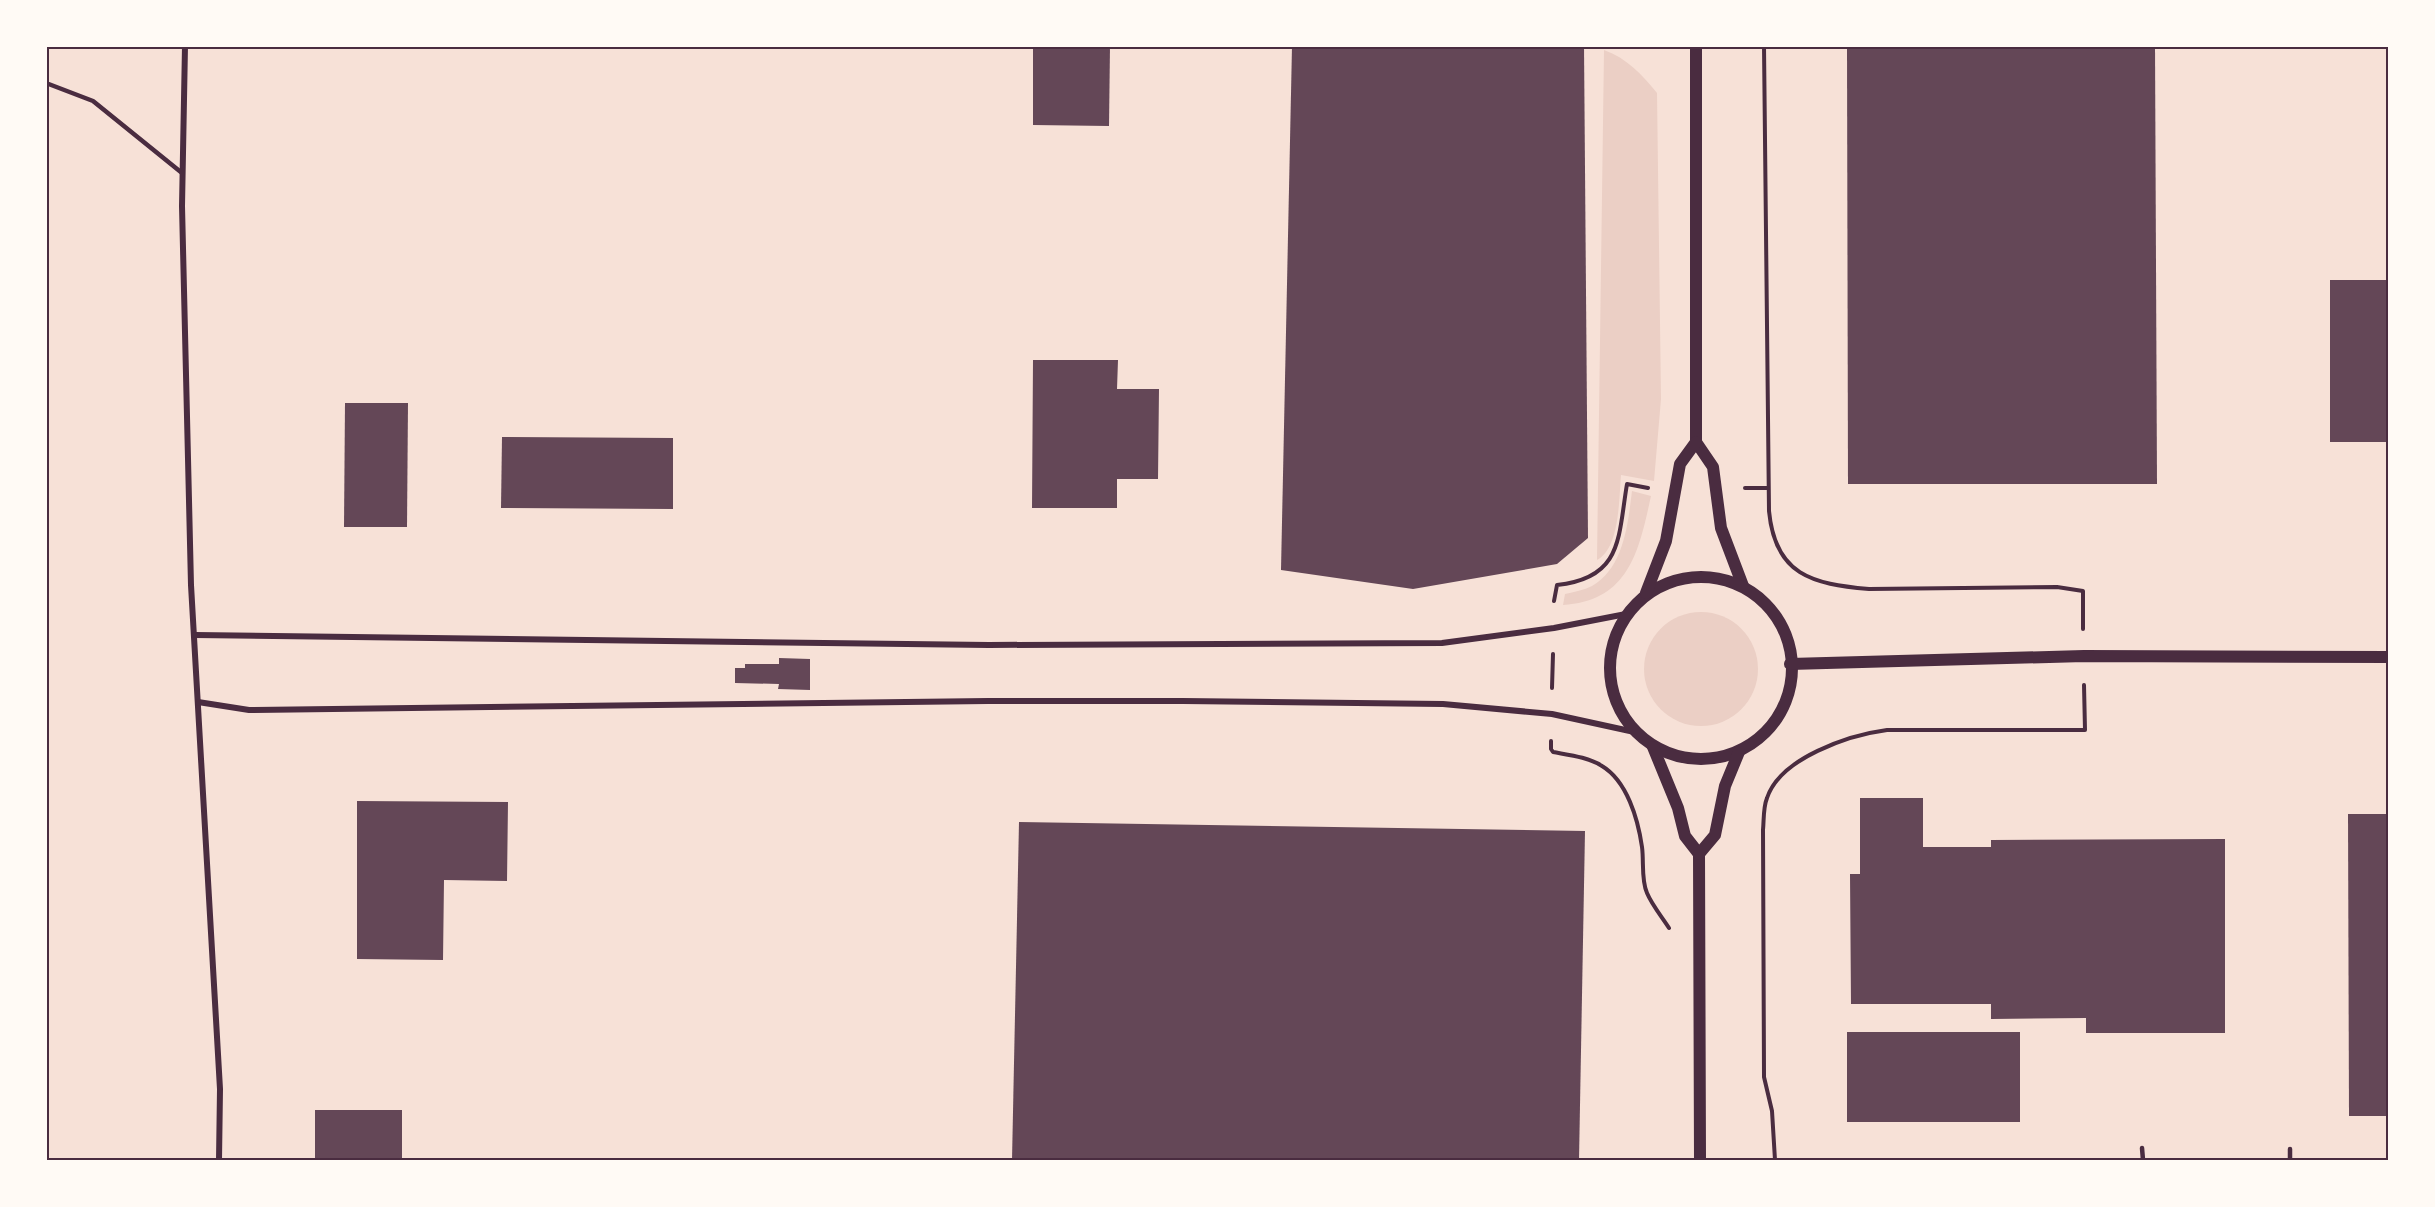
<svg xmlns="http://www.w3.org/2000/svg" width="2435" height="1207" viewBox="0 0 2435 1207" font-family="Jost,sans-serif">
  <rect width="100%" height="100%" fill="#f7e1d7"/>
  <g fill="#ebcfc5">
    <path d="M1604,50C1627,58 1642,75 1657,93L1661,399L1654,481L1621,475C1619,498 1620,548 1597,560Z"/>
    <path d="M1632,491L1651,496C1639,551 1629,601 1563,605L1565,594C1574,592 1584,590 1592,586C1624,568 1628,523 1632,491Z"/>
    <circle cx="1701" cy="669" r="57"/>
  </g>
  <g fill="#644757">
    <polygon points="1033,46 1110,46 1109,126 1033,125"/>
    <polygon points="1292,46 1584,46 1588,538 1557,564 1413,589 1281,570"/>
    <polygon points="1847,46 2155,46 2157,484 1848,484"/>
    <rect x="2330" y="280" width="58" height="162"/>
    <polygon points="1033,360 1118,360 1117,389 1159,389 1158,479 1117,479 1117,508 1032,508"/>
    <polygon points="345,403 408,403 407,527 344,527"/>
    <polygon points="502,437 673,438 673,509 501,508"/>
    <polygon points="779,658 810,659 810,690 778,689 779,684 735,683 735,668 745,668 745,664 779,664"/>
    <polygon points="1860,798 1923,798 1923,847 1991,847 1991,840 2225,839 2225,1033 2086,1033 2086,1018 1991,1019 1991,1004 1851,1004 1850,874 1860,874"/>
    <polygon points="357,801 508,802 507,881 444,880 443,960 357,959"/>
    <polygon points="2348,814 2388,814 2388,1116 2349,1116"/>
    <polygon points="1019,822 1585,831 1579,1160 1012,1160"/>
    <rect x="1847" y="1032" width="173" height="90"/>
    <rect x="315" y="1110" width="87" height="50"/>
  </g>
  <g fill="none" stroke-linecap="round" stroke-linejoin="round">
    <g stroke="#4a2c40" stroke-width="4">
      <path d="M1764,46L1769,511C1775,575 1812,584 1869,589L2057,587L2083,591V629"/>
      <polyline points="1745,488 1768,488"/>
      <path d="M1554,601L1557,585C1623,578 1618,537 1627,484L1648,488"/>
      <polyline points="1552,688 1553,654"/>
      <path d="M1551,741V749L1553,752C1569,755 1588,757 1602,766C1627,781 1638,819 1642,847C1644,861 1641,880 1647,893C1652,905 1662,917 1669,928"/>
      <path d="M1775,1160L1772,1111L1764,1077L1763,830C1764,820 1763,808 1767,798C1780,758 1849,735 1887,730H2085L2084,685"/>
    </g>
    <g stroke="#4a2c40" stroke-width="4.5">
      <polyline points="46,83 93,101 182,173"/>
      <polyline points="2142,1148 2143,1160"/>
      <polyline points="2290,1149 2290,1160"/>
    </g>
    <g stroke="#4a2c40" stroke-width="6">
      <polyline points="185,46 182,206 191,585 220,1089 219,1160"/>
      <polyline points="195,635 989,645 1442,643 1554,628 1626,614"/>
      <polyline points="198,702 249,710 988,701 1183,701 1443,704 1552,714 1639,733"/>
    </g>
    <g stroke="#4a2c40" stroke-width="12">
      <polyline points="1696,46 1696,442 1713,467 1721,528 1743,586"/>
      <circle cx="1701" cy="668" r="91"/>
      <polyline points="1646,593 1666,541 1680,464 1696,442"/>
      <polyline points="1790,664 2084,656 2388,657"/>
      <polyline points="1653,747 1678,808 1685,836 1699,854 1700,1160"/>
      <polyline points="1699,854 1715,835 1725,786 1739,752"/>
    </g>
  </g>
  <rect width="2435" height="1207" fill="none" stroke="#fffaf5" stroke-width="96"/>
  <rect x="48" y="48" width="2339" height="1111" fill="none" stroke="#4a2c40" stroke-width="2"/>
</svg>
